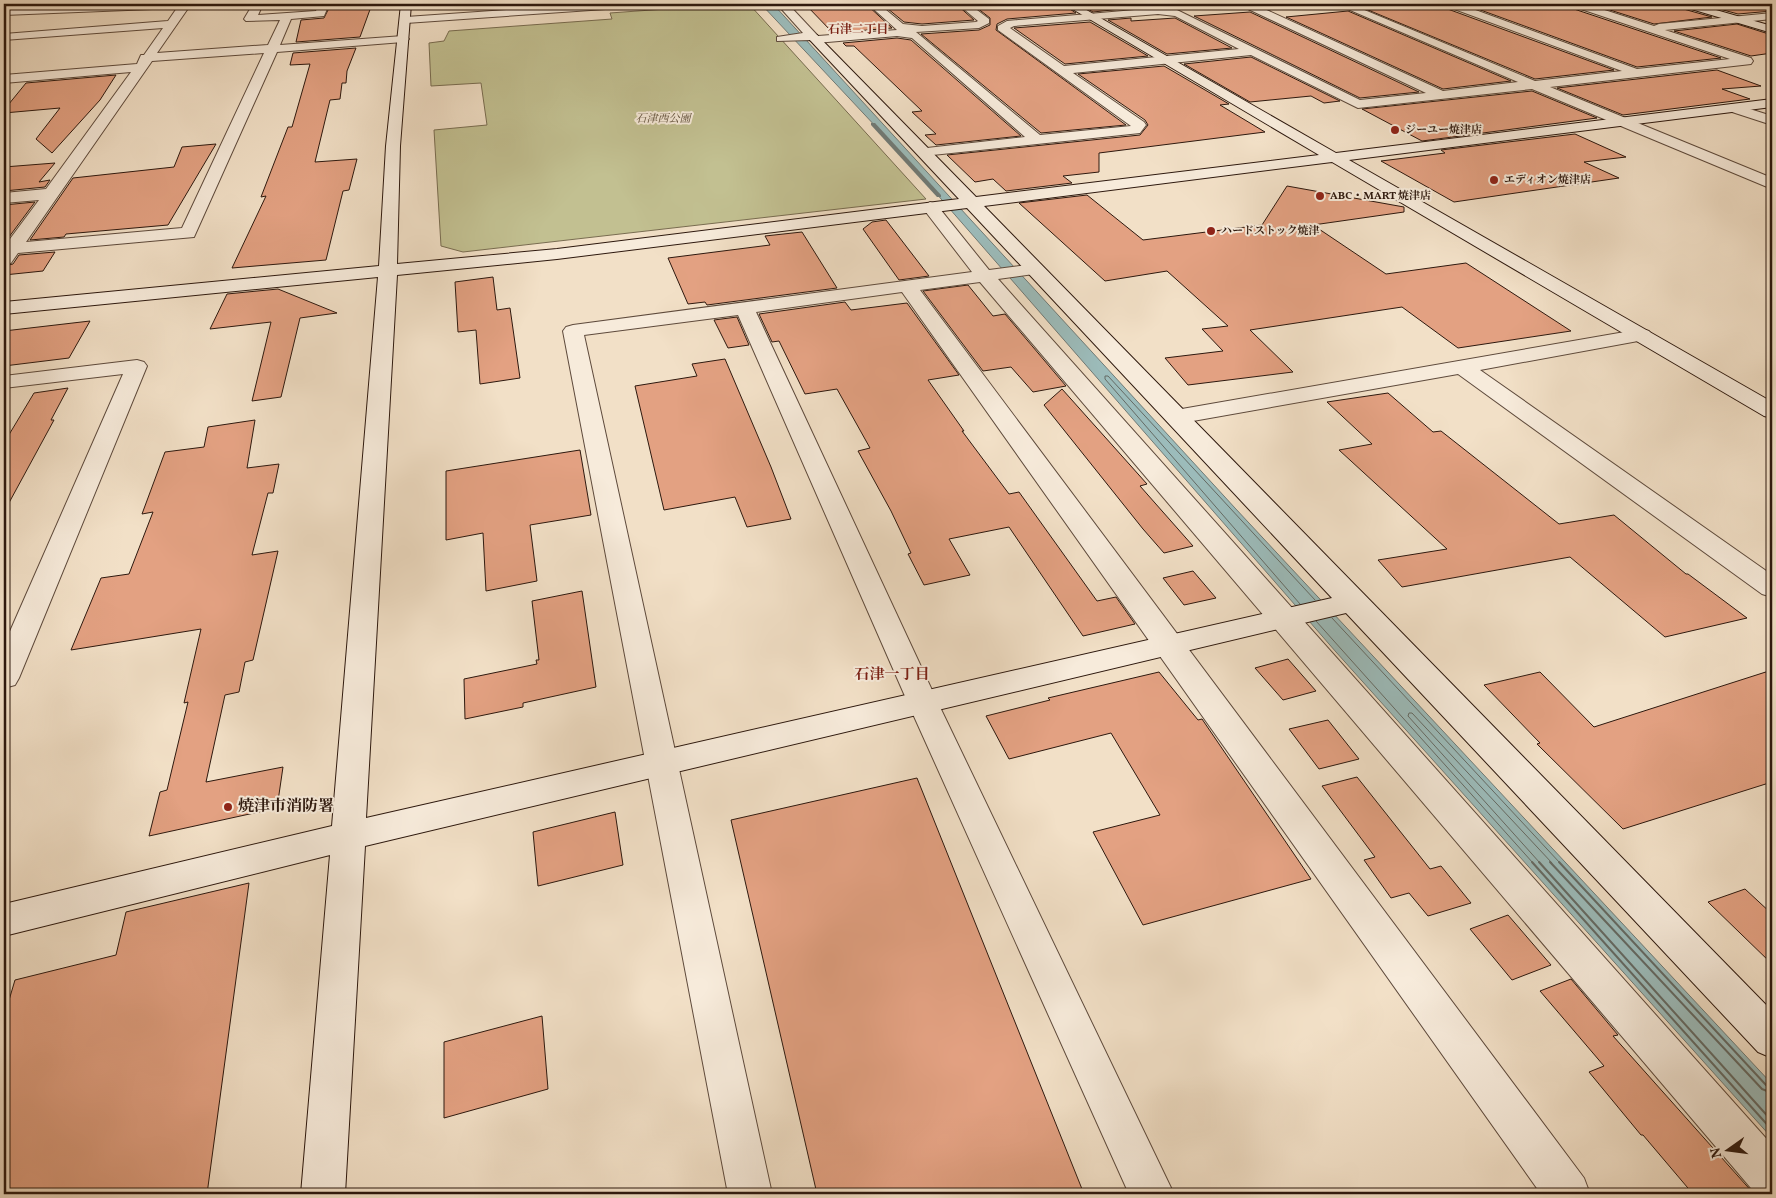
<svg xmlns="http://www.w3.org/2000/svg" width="1776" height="1198" viewBox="0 0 1776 1198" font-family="Vollkorn,'Noto Serif JP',serif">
  <rect width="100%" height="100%" fill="#f2e0c7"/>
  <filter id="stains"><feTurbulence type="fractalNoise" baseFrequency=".004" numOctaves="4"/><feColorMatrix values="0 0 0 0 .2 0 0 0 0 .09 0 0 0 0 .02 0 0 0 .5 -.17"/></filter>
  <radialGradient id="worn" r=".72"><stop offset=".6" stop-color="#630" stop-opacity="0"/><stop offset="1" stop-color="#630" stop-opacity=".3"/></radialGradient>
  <polygon fill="#c2c091" stroke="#786c50" points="734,4 749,4 926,199 463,252 441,246 434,130 487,125 481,83 431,86 429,43 444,41 449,31 612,19 610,13"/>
  <polygon fill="#9cbcbb" stroke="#707a76" points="761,4 773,4 1235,508 1772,1084 1772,1138 1336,652 908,161"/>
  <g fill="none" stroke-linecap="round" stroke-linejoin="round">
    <g stroke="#646a64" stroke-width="1">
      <polyline points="1300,604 1105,379 1105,376 1108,376 1315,600"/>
      <polyline points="1332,618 1560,863"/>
      <polyline points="1316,621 1533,863"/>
      <polyline points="1540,863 1408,716 1409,713 1412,713 1552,863"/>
    </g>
    <g stroke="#646a64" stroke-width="2">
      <polyline points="1532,862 1772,1130"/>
      <polyline points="1539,862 1772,1121"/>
      <polyline points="1550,862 1762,1089 1772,1093"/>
      <polyline points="1559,862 1766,1085 1772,1087"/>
    </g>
    <polygon fill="#707a76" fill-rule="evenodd" points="871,123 875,123 941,195 941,197 937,197 871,125"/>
  </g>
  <g fill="#e3a182" stroke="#2d180e">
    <polygon points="331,4 372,4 360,37 296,42 301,20 324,18"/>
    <polygon points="805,4 866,4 892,28 833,33"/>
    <polygon points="882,4 956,4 974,20 922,24 904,22"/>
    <polygon points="972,4 1062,4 1076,13 1007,19 997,24 996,30 1126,125 1041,133 921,34 979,30 990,25 990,18"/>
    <polygon points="1079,4 1131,4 1131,8 1093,12"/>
    <polygon points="1437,4 1443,4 1445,8 1614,70 1535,79 1368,10"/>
    <polygon points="1464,4 1569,4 1571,8 1721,58 1637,67"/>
    <polygon points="1591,4 1678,4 1680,8 1712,17 1654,24"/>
    <polygon points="1701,4 1724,4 1738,7 1772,4 1772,11 1738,14"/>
    <polygon points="1348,11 1511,81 1443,89 1286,17"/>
    <polygon points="1250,12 1419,92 1360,98 1194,16"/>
    <polygon points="1131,18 1131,21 1175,18 1232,48 1167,54 1108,20"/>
    <polygon points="1090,22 1148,56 1065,64 1014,28"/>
    <polygon points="1737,24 1772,35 1772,53 1751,56 1674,31"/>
    <polygon points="897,38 911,40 1021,136 936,145 925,135 936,134 912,112 922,111 854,46 846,46 843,43"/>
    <polygon points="356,48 347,71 346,83 342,83 340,99 330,100 315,162 357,159 349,190 343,191 326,260 232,268 266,196 261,197 288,127 292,127 310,64 290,65 293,53"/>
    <polygon points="1251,57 1340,101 1324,103 1311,96 1250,102 1184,64"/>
    <polygon points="1164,66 1229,104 1220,105 1265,132 1099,153 1099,172 1063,176 1072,183 1006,191 993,179 975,182 947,155 1140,135 1148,125 1145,120 1078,74"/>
    <polygon points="1717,70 1761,86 1722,89 1750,99 1623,115 1557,88"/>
    <polygon points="116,75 100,100 52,153 36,139 60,108 4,113 4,110 26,83"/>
    <polygon points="1532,91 1597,118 1422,141 1362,109"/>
    <polygon points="1575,134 1626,157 1584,162 1619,178 1454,202 1381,161 1445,153 1441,150"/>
    <polygon points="216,144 168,225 66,234 64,237 30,240 73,178 174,167 182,147"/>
    <polygon points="55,163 39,182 50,180 45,187 4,191 4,167"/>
    <polygon points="1287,186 1404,207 1404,212 1313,225 1386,274 1466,263 1571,331 1458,348 1402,307 1250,330 1293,372 1188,385 1165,358 1223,351 1202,329 1228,326 1167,271 1105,281 1019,203 1087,195 1143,240 1262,225"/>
    <polygon points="35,202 6,241 4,242 4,205"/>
    <polygon points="886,220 929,276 899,280 863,229 872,222"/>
    <polygon points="802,232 837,288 707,305 705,302 688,304 668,258 770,245 765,236"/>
    <polygon points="55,252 43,271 4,275 4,266 13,264 19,255"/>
    <polygon points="493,277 497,310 510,308 520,378 480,384 476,330 458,332 455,282"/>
    <polygon points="968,285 993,316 1005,314 1066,386 1033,392 1011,367 983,371 923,291"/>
    <polygon points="278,289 337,313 300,318 281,397 252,401 271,322 210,329 227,294"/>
    <polygon points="845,302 851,310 907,303 959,375 928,380 964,431 962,431 1009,494 1019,492 1097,601 1116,597 1135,624 1083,636 1009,527 949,539 970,575 924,585 908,554 911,553 891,511 858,451 870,448 837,389 805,394 779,341 772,342 759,314"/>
    <polygon points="737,317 749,345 728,348 714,320"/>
    <polygon points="90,321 69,358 4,366 4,331"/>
    <polygon points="725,359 771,467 791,519 747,527 735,497 664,510 635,386 697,376 692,364"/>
    <polygon points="68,388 51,420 54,420 4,512 4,443 34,393"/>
    <polygon points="1062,389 1147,484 1140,486 1193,546 1164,553 1143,529 1044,405"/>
    <polygon points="1388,393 1433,432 1441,431 1559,524 1614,515 1686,574 1688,574 1747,618 1665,637 1570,557 1402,587 1378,560 1447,549 1339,450 1372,444 1327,402"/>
    <polygon points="255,420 247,468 279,464 273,493 268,493 252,555 278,551 253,660 245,662 239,692 225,695 206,782 283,767 277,808 149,836 160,792 167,790 188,702 184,703 201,629 71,650 101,578 129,574 153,512 142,514 165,452 204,447 208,427"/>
    <polygon points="580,450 591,515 530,525 537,581 486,591 483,533 446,540 446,471"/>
    <polygon points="1193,571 1216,598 1184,605 1163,578"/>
    <polygon points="582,591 596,687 523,703 523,707 465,719 464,679 537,664 536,660 539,660 532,601"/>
    <polygon points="1288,659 1316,691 1283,700 1255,668"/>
    <polygon points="1772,670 1772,782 1623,829 1537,744 1540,743 1484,685 1540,672 1594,727"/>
    <polygon points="1159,672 1198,720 1202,719 1311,879 1143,925 1093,832 1160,815 1111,733 1009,759 986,716 1050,700 1048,698"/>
    <polygon points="1328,720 1359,759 1319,769 1289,729"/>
    <polygon points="1357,777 1430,869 1441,866 1471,903 1428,916 1409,893 1391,898 1364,860 1375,857 1322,786"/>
    <polygon points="917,778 1084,1194 817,1194 731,820"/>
    <polygon points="615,812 623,865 538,886 533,832"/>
    <polygon points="249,883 207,1194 4,1194 4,1017 15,980 116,955 126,912"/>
    <polygon points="1745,889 1772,914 1772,964 1708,902"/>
    <polygon points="1508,915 1551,965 1512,980 1470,929"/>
    <polygon points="1571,979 1618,1035 1613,1036 1754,1194 1693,1194 1643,1135 1641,1135 1589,1072 1604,1066 1540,991"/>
    <polygon points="542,1016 548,1089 444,1118 444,1042"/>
  </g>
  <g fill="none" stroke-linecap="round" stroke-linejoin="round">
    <g stroke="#5e4a3c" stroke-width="2">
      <g id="street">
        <path d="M134,4H191L157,53L268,45L280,20L246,21L244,19L253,4H263L258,15L316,11L319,4H329L324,16L291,19L280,45L403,36L409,39L403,42L277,52L194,237L18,253L11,263L4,264V244L7,243L39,200L4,203V193L46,189L131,72L4,83V75L137,64L141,55H144L163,28L4,40V34L168,21L177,8L4,15V9ZM264,53L182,228L26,242L152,61Z"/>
        <polygon points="592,4 639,4 634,7 406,23 400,20 406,17"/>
        <path d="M777,4H788L818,36L897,30L868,4H879L903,24L922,26L976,22L978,21L958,4H969L989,19V23L979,28L916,32L1040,135L1131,126L998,30V26L1007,21L1158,8L1177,10L1360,100L1426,93L1246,8V4H1259L1258,6L1443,91L1518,82L1336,4H1350L1535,81L1622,71L1446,6L1445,4H1459L1637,69L1730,59L1572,6L1571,4H1586L1654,26L1659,24L1772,13V19L1665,30L1751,58L1753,61L1751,64L1550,87L1772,178V189L1532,89L1358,108L1251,55L1073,73L1144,122L1146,125L1140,133L923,156L916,152L918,149L1025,137L912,38L897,36L816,43L810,40L777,41V37L803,33ZM1158,14L1175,16L1239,49L1064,66L1010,28L1014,26Z"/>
        <polygon points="1162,4 1216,4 1211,7 1166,8 1162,7"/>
        <polygon points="1734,104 1772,116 1772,125 1729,111 1727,108 1729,105"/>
        <polygon points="930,202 936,204 989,270 1035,264 1041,265 1044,269 1041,273 998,279 1772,1145 1772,1194 1756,1194 980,282 920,290 1584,1178 1590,1194 1541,1194 902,292 756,312 938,703 1174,1194 1129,1194 908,703 738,315 584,335 772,1194 728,1194 563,331 566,327 573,325 972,272 922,207"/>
        <polygon points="1642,329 1649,331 1652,335 1649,339 1480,370 1772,575 1772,597 1762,594 1458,374 1176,424 1168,422 1165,417 1168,412 1176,410"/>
        <polygon points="137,360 144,362 147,366 19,678 15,685 4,688 4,645 123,374 4,388 4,376"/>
      </g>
    </g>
    <g stroke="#2d180e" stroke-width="2">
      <g id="secondary">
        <path d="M401,4H411L400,146L397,264L557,249L959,199L809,39L807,37L813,34L817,35L976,197L1319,155L1064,4H1076L1336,153L1772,99V107L1349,160L1772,402V418L1764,416L1332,162L984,206L1772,1011V1058L1758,1052L1346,613L365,846L345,1194H301L330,855L4,936V904L332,826L378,277L4,314V302L379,266L386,146ZM967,208L1332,598L366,818L397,275L557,259Z"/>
        <polygon points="1680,4 1695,4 1772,26 1772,33 1681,6"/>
      </g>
    </g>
    <use href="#street" fill="#f7ebdb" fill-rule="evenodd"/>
    <use href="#secondary" fill="#f7ebdb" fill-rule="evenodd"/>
  </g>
  <g fill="#8f2418" stroke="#f7ebdb" stroke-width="2">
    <circle cx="1395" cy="130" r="5"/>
    <circle cx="1494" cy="180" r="5"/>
    <circle cx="1320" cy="196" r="5"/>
    <circle cx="1211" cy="231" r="5"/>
    <circle cx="228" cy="807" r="5"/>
  </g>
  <g text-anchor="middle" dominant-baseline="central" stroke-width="4" stroke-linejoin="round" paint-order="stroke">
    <g font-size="11" font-style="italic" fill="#5a4a35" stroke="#f7ebdb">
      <text x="663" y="119">石津西公園</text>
    </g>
    <g font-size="11" font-weight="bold" fill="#2d180e" stroke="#f7ebdb" text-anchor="start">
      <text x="1405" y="130">ジーユー焼津店</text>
      <text x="1504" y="180">エディオン焼津店</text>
      <text x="1330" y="196">ABC・MART 焼津店</text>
      <text x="1221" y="231">ハードストック焼津</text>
    </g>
    <g font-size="12" font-weight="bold" fill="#7a1f14" stroke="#f7ebdb">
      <text x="858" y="30">石津二丁目</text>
    </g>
    <g font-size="15" font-weight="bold" fill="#7a1f14" stroke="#f7ebdb">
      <text x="892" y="675">石津一丁目</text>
    </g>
    <g font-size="16" font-weight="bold" fill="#2d180e" stroke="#f7ebdb" text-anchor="start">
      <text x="238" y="807">焼津市消防署</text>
    </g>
  </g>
  <rect width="1776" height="1198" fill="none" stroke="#f2e0c7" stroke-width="20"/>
  <rect x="5" y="5" width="1766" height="1188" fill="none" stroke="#2d180e" stroke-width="2.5"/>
  <rect x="10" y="10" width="1756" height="1178" fill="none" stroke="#2d180e"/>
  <g transform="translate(1728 1150) rotate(256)" stroke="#f7ebdb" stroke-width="4" paint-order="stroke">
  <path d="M0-4L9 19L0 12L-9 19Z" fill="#2d180e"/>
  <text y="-8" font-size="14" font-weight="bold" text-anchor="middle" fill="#2d180e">N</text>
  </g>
  <rect width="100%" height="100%" filter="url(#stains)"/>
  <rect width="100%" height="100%" fill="url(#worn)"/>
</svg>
